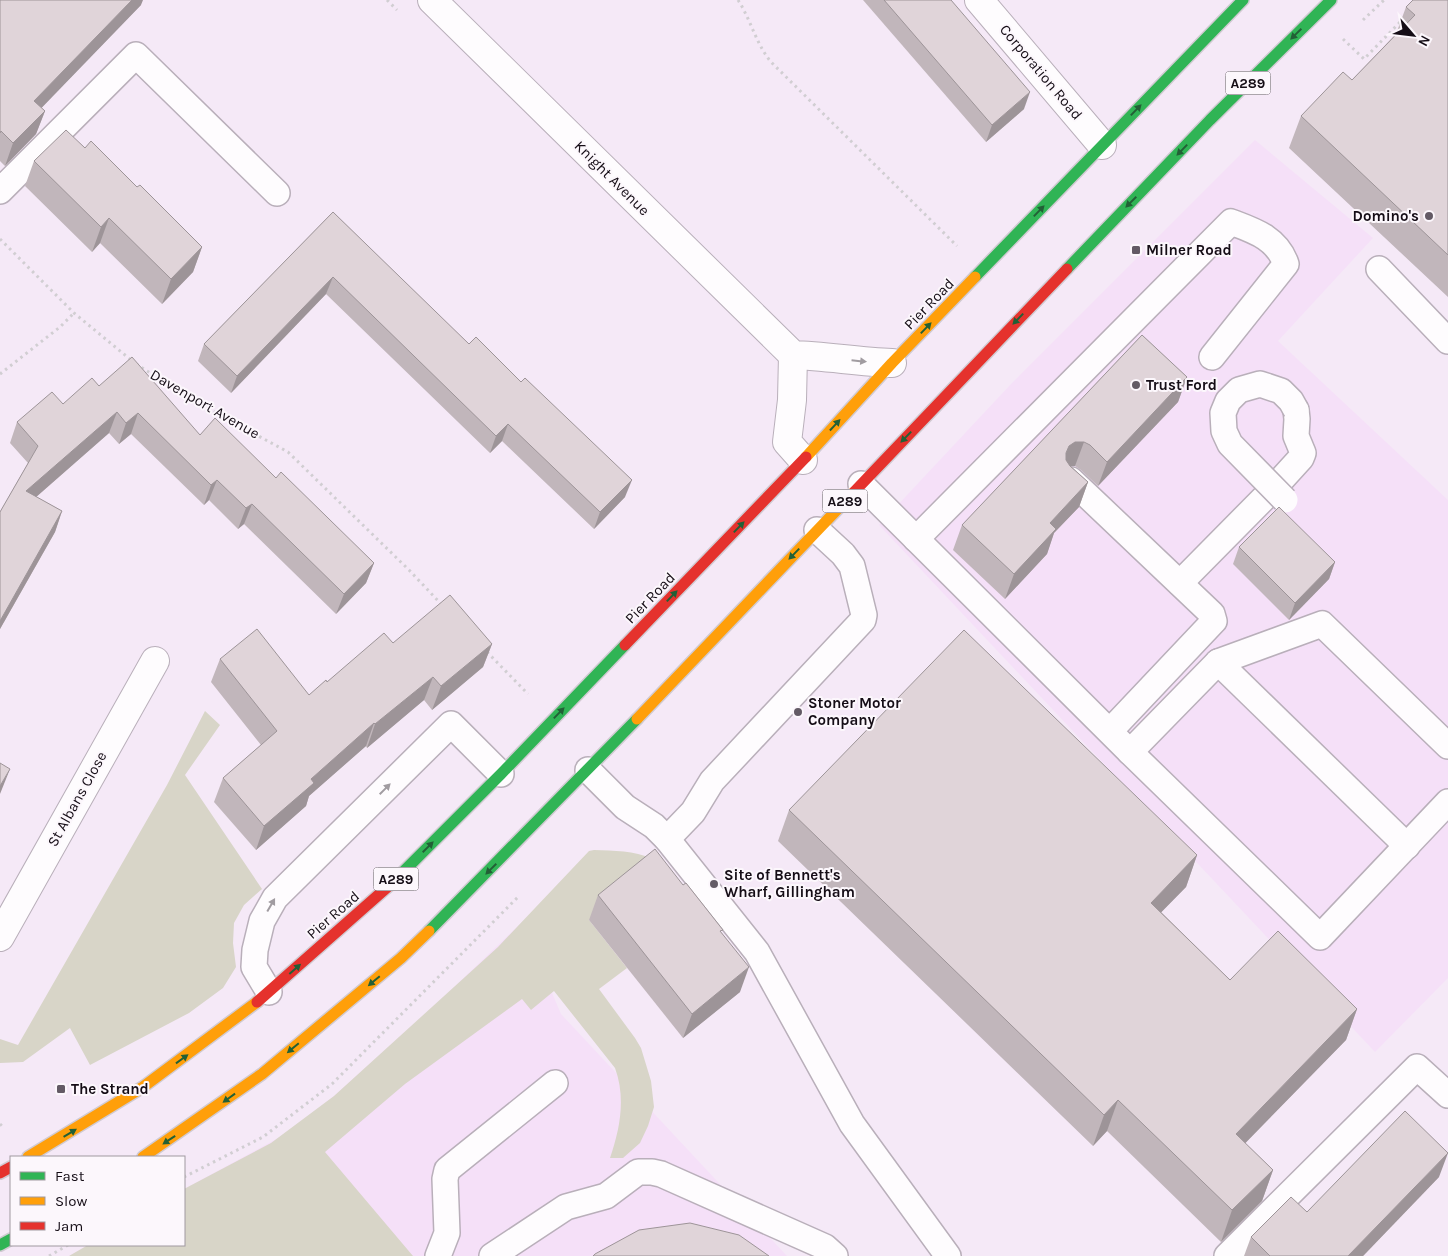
<svg xmlns="http://www.w3.org/2000/svg" width="1448" height="1256" viewBox="0 0 1448 1256" font-family="Karla,sans-serif">
  <rect width="100%" height="100%" fill="#f5e9f7"/>
  <g fill="#f5e0f8">
    <polygon points="1255,140 1373,238 1278,341 1448,500 1448,978 1375,1052 879,525 1011,384"/>
    <polygon points="522,922 561,1014 787,1256 69,1256 88,1245 184,1245 184,1189 280,1137 334,1096 451,990"/>
  </g>
  <g fill="#d8d5c8">
    <polygon points="205,711 220,725 185,775 262,889 244,905 234,923 233,943 236,967 223,988 189,1013 90,1065 70,1028 23,1062 0,1063 0,1039 18,1045 167,785"/>
    <path d="M594,850C614,851 634,850 652,859L589,920L627,968L599,989L635,1038L641,1048L651,1081L654,1107L648,1126L640,1143L623,1158H610C620,1129 626,1098 615,1068L554,991L531,1010L522,999L405,1084L325,1152L413,1256H69L88,1245H184V1189L271,1143L334,1096L498,947L589,851Z"/>
  </g>
  <g fill="none" stroke-linecap="round" stroke-linejoin="round">
    <g stroke="#b9afba" stroke-width="28">
      <g id="lane">
        <polyline points="0,191 136,55 277,193"/>
        <polyline points="1379,269 1448,341"/>
        <polyline points="1071,480 1212,614 1214,621 1110,731"/>
        <polyline points="1281,480 1301,458 1303,453 1296,436 1297,419 1296,410"/>
        <polyline points="861,484 1130,752 1320,937 1448,802"/>
        <path d="M916,539L1231,222C1255,231 1277,238 1286,264L1212,357"/>
        <polyline points="1180,583 1266,496"/>
        <polyline points="1218,662 1407,846"/>
        <polyline points="1130,752 1218,662 1322,624 1448,746"/>
        <polyline points="588,770 625,807 654,826 667,839 757,952 852,1124 948,1256"/>
        <polyline points="667,839 693,812 712,781 863,620 864,615 852,566 843,554 817,530"/>
        <polyline points="269,992 254,967 255,950 262,921 275,898 451,724 501,774"/>
        <polyline points="438,1256 447,1233 445,1179 447,1170 555,1083"/>
        <polyline points="492,1256 566,1207 606,1196 638,1172 652,1172 661,1174 825,1247 835,1256"/>
        <polyline points="1227,1256 1417,1067 1448,1095"/>
      </g>
    </g>
    <g stroke="#b9afba" stroke-width="30">
      <g id="street">
        <path d="M432,0L793,355C826,356 859,362 892,363"/>
        <polyline points="979,0 1102,145"/>
        <polyline points="793,355 792,400 787,442 803,460"/>
        <polyline points="0,937 155,661"/>
      </g>
    </g>
    <g stroke="#d1cbd2" stroke-width="14">
      <g id="fast">
        <polyline points="1067,269 1210,120 1331,0"/>
        <polyline points="975,277 1243,0"/>
        <polyline points="392,883 501,774 625,645"/>
        <polyline points="429,931 637,719"/>
        <polyline points="0,1245 11,1239"/>
      </g>
    </g>
    <g stroke="#d1cbd2" stroke-width="14">
      <g id="slow">
        <polyline points="806,457 892,363 975,277"/>
        <polyline points="637,719 854,492"/>
        <polyline points="28,1157 143,1087 257,1002"/>
        <polyline points="143,1157 262,1074 401,958 429,931"/>
      </g>
    </g>
    <g stroke="#d1cbd2" stroke-width="14">
      <g id="jam">
        <polyline points="854,492 1067,269"/>
        <polyline points="625,645 806,457"/>
        <polyline points="257,1002 392,883"/>
        <polyline points="0,1173 11,1167"/>
      </g>
    </g>
    <g stroke="#d1ced2" stroke-width="3" stroke-dasharray="2.5 4" stroke-linecap="butt">
      <polyline points="387,0 397,10"/>
      <path d="M738,0C751,20 756,44 771,62L957,246"/>
      <polyline points="1363,20 1384,0"/>
      <polyline points="1343,39 1364,59 1404,18"/>
      <polyline points="0,239 74,313 131,360"/>
      <polyline points="136,364 203,406 288,452 409,570 443,606"/>
      <polyline points="0,374 60,327 74,313"/>
      <polyline points="487,652 528,694"/>
      <polyline points="0,1124 3,1127"/>
      <polyline points="184,1177 263,1137 332,1084 518,897"/>
      <polyline points="49,1256 68,1245"/>
    </g>
    <use href="#lane" stroke="#fefcfe" stroke-width="25"/>
    <use href="#street" stroke="#fefcfe" stroke-width="28"/>
    <use href="#fast" stroke="#30b455" stroke-width="11"/>
    <use href="#slow" stroke="#ff9f0a" stroke-width="11"/>
    <use href="#jam" stroke="#e5322d" stroke-width="11"/>
    <g stroke="#b9afba" stroke-width="28" stroke-linecap="butt">
      <polyline id="lane-bridge" points="1285,500 1230,444 1224,431 1223,413 1228,401 1239,390 1260,384 1281,391 1291,401 1296,410"/>
    </g>
    <use href="#lane-bridge" stroke="#fefcfe" stroke-width="25"/>
  </g>
  <g fill="#c1b6bb">
    <polygon points="0,0 141,5 41,108 45,111 36,134 5,166 0,161"/>
    <polygon points="863,0 951,0 1024,109 986,142"/>
    <polygon points="1448,0 1448,297 1289,148 1301,116 1352,80 1396,34 1406,7"/>
    <polygon points="85,148 137,187 202,247 193,272 162,304 100,243 92,252 25,186 34,161"/>
    <polygon points="333,212 625,497 594,529 502,441 490,453 326,294 231,393 198,361 204,344"/>
    <polygon points="1142,335 1187,377 1178,402 1098,486 1081,470 1075,466 1071,466 1088,482 1079,507 1054,533 1047,554 1005,599 953,550 962,525"/>
    <polygon points="99,386 200,435 276,478 374,563 366,583 336,614 244,524 238,529 209,500 204,505 131,434 119,444 109,433 36,497 62,511 55,532 0,629 0,512 28,463 10,443 17,422 63,404"/>
    <polygon points="1239,547 1335,562 1329,579 1289,620 1233,564"/>
    <polygon points="393,643 492,644 483,667 432,710 424,700 367,748 366,746 309,796 306,806 256,850 214,802 223,778 261,745 211,682 220,659 309,695 327,682"/>
    <polygon points="789,810 1197,855 1186,887 1161,912 1230,980 1357,1009 1346,1040 1245,1143 1273,1170 1262,1201 1221,1242 1107,1131 1093,1146 778,841"/>
    <polygon points="598,895 722,933 740,992 683,1038 589,920"/>
    <polygon points="1439,1177 1363,1256 1244,1256 1251,1237 1307,1212"/>
  </g>
  <g fill="#9d9498">
    <polygon points="132,0 143,0 141,5 26,124 34,101"/>
    <polygon points="1030,92 1024,109 986,142 992,125"/>
    <polygon points="45,111 36,134 5,166 13,143"/>
    <polygon points="109,218 100,243 92,252 101,227"/>
    <polygon points="202,247 193,272 162,304 171,279"/>
    <polygon points="333,277 326,294 231,393 237,376"/>
    <polygon points="1187,377 1178,402 1098,486 1107,462"/>
    <polygon points="117,412 109,433 19,512 26,491"/>
    <polygon points="138,413 131,434 119,444 126,423"/>
    <polygon points="508,424 502,441 490,453 496,436"/>
    <polygon points="1075,442 1084,442 1075,466 1066,466 1066,453 1069,446"/>
    <polygon points="217,480 209,500 204,505 211,485"/>
    <polygon points="632,480 625,497 594,529 600,512"/>
    <polygon points="1088,482 1079,507 1054,533 1047,554 1005,599 1014,574 1050,523"/>
    <polygon points="252,504 244,524 238,529 246,508"/>
    <polygon points="62,511 55,532 0,629 0,621"/>
    <polygon points="1335,562 1329,579 1289,620 1295,603"/>
    <polygon points="374,563 366,583 336,614 344,594"/>
    <polygon points="492,644 483,667 432,710 441,686"/>
    <polygon points="433,677 424,700 367,748 375,724"/>
    <polygon points="374,723 366,746 309,796 306,806 256,850 264,826 311,779"/>
    <polygon points="10,769 0,794 0,786"/>
    <polygon points="1197,855 1186,887 1140,934 1151,903"/>
    <polygon points="749,967 740,992 683,1038 692,1014"/>
    <polygon points="1357,1009 1346,1040 1224,1165 1236,1134"/>
    <polygon points="1118,1100 1107,1131 1093,1146 1104,1115"/>
    <polygon points="1448,1153 1439,1177 1363,1256 1348,1256"/>
    <polygon points="1273,1170 1262,1201 1221,1242 1232,1210"/>
  </g>
  <g fill="#e0d4d9" stroke="#9d9498">
    <polygon points="0,0 132,0 34,101 45,111 13,143 1,131 0,133"/>
    <polygon points="884,0 951,0 1030,92 992,125"/>
    <polygon points="1413,0 1448,0 1448,255 1301,116 1343,72 1352,80 1415,15 1406,7"/>
    <polygon points="66,130 85,148 91,141 137,187 140,185 202,247 171,279 109,218 101,227 34,161"/>
    <polygon points="333,212 469,344 476,337 521,382 525,378 632,480 600,512 508,424 496,436 333,277 237,376 204,344"/>
    <polygon points="1142,335 1187,377 1107,462 1090,445 1084,442 1075,442 1069,446 1066,453 1066,460 1070,466 1088,482 1050,523 1056,529 1014,574 962,525"/>
    <polygon points="132,357 200,435 215,418 276,478 281,472 374,563 344,594 252,504 246,508 217,480 211,485 138,413 126,423 117,412 26,491 62,511 0,621 0,512 38,446 17,422 52,392 63,404 92,378 99,386"/>
    <polygon points="1279,507 1335,562 1295,603 1239,547"/>
    <polygon points="450,595 492,644 441,686 433,677 375,724 374,723 311,779 314,783 264,826 223,778 277,731 220,659 257,629 309,695 326,680 327,682 384,633 393,643"/>
    <polygon points="964,630 1197,855 1151,903 1230,980 1278,931 1357,1009 1236,1134 1273,1170 1232,1210 1118,1100 1104,1115 789,810"/>
    <polygon points="0,763 10,769 0,786"/>
    <polygon points="655,849 683,885 686,883 723,930 720,931 749,967 692,1014 598,895"/>
    <polygon points="1405,1111 1448,1153 1348,1256 1270,1256 1251,1237 1291,1197 1307,1212"/>
    <polygon points="690,1223 739,1235 769,1256 593,1256 595,1254 639,1230"/>
  </g>
  <defs><path id="oneway-solid" d="M-6-.8H1V-3.2L6.5 0L1 3.2V.8H-6Z" transform="scale(1.25)"/></defs>
  <g fill="#226036">
    <use href="#oneway-solid" transform="translate(1296 34) rotate(136)"/>
    <use href="#oneway-solid" transform="translate(1136 110) rotate(-46)"/>
    <use href="#oneway-solid" transform="translate(1182 150) rotate(134)"/>
    <use href="#oneway-solid" transform="translate(1131 202) rotate(135)"/>
    <use href="#oneway-solid" transform="translate(1039 211) rotate(-46)"/>
    <use href="#oneway-solid" transform="translate(1018 319) rotate(134)"/>
    <use href="#oneway-solid" transform="translate(926 328) rotate(-46)"/>
    <use href="#oneway-solid" transform="translate(835 425) rotate(-47)"/>
    <use href="#oneway-solid" transform="translate(906 437) rotate(134)"/>
    <use href="#oneway-solid" transform="translate(739 527) rotate(-46)"/>
    <use href="#oneway-solid" transform="translate(794 554) rotate(134)"/>
    <use href="#oneway-solid" transform="translate(672 596) rotate(-46)"/>
    <use href="#oneway-solid" transform="translate(559 713) rotate(-46)"/>
    <use href="#oneway-solid" transform="translate(428 847) rotate(-45)"/>
    <use href="#oneway-solid" transform="translate(491 869) rotate(135)"/>
    <use href="#oneway-solid" transform="translate(295 969) rotate(-41)"/>
    <use href="#oneway-solid" transform="translate(374 981) rotate(140)"/>
    <use href="#oneway-solid" transform="translate(293 1048) rotate(140)"/>
    <use href="#oneway-solid" transform="translate(182 1059) rotate(-36)"/>
    <use href="#oneway-solid" transform="translate(229 1098) rotate(144)"/>
    <use href="#oneway-solid" transform="translate(70 1133) rotate(-31)"/>
    <use href="#oneway-solid" transform="translate(169 1140) rotate(146)"/>
  </g>
  <g fill="#a19ca1">
    <use href="#oneway-solid" transform="translate(859 361) rotate(6)"/>
    <use href="#oneway-solid" transform="translate(385 789) rotate(-45)"/>
    <use href="#oneway-solid" transform="translate(271 905) rotate(-60)"/>
  </g>
  <g fill="#635a65" stroke="#fcf7fc" stroke-width="2">
    <circle cx="1429" cy="216" r="5"/>
    <rect x="1131" y="245" width="10" height="10" rx="2.5"/>
    <circle cx="1136" cy="385" r="5"/>
    <circle cx="798" cy="712" r="5"/>
    <circle cx="714" cy="884" r="5"/>
    <rect x="56" y="1084" width="10" height="10" rx="2.5"/>
  </g>
  <g text-anchor="middle" dominant-baseline="central" stroke-width="4" stroke-linejoin="round" paint-order="stroke">
    <g fill="#fcf7fc" stroke="#5a535b" stroke-width="1">
      <rect x="1225.5" y="71.5" width="45" height="23" rx="4"/>
      <rect x="822.5" y="489.5" width="45" height="23" rx="4"/>
      <rect x="373.5" y="867.5" width="45" height="23" rx="4"/>
    </g>
    <g font-size="14" font-weight="bold" fill="#150d16">
      <text x="1248" y="83">A289</text>
      <text x="845" y="501">A289</text>
      <text x="396" y="879">A289</text>
    </g>
    <g font-size="15" fill="#150d16" stroke="#fcf7fc">
      <text transform="translate(1041 72) rotate(50)">Corporation Road</text>
      <text transform="translate(612 178) rotate(45)">Knight Avenue</text>
      <text transform="translate(929 304) rotate(-46)">Pier Road</text>
      <text transform="translate(205 404) rotate(30)">Davenport Avenue</text>
      <text transform="translate(650 598) rotate(-46)">Pier Road</text>
      <text transform="translate(77 799) rotate(-61)">St Albans Close</text>
      <text transform="translate(333 915) rotate(-41)">Pier Road</text>
    </g>
    <g font-size="15" font-weight="bold" fill="#150d16" stroke="#fcf7fc" text-anchor="start">
      <text x="1419" y="216" text-anchor="end">Domino's</text>
      <text x="1146" y="250">Milner Road</text>
      <text x="1146" y="385">Trust Ford</text>
      <text x="808" y="703">Stoner Motor<tspan x="808" dy="17">Company</tspan></text>
      <text x="724" y="875">Site of Bennett's<tspan x="724" dy="17">Wharf, Gillingham</tspan></text>
      <text x="71" y="1089">The Strand</text>
    </g>
  </g>
  <rect x="10" y="1156" width="175" height="90" fill="#fcf7fc" stroke="#a099a0"/>
  <rect x="20" y="1172" width="25" height="8" fill="#30b455" stroke="#a099a0"/>
  <text x="55" y="1181" font-size="15" fill="#150d16">Fast</text>
  <rect x="20" y="1197" width="25" height="8" fill="#ff9f0a" stroke="#a099a0"/>
  <text x="55" y="1206" font-size="15" fill="#150d16">Slow</text>
  <rect x="20" y="1222" width="25" height="8" fill="#e5322d" stroke="#a099a0"/>
  <text x="55" y="1231" font-size="15" fill="#150d16">Jam</text>
  <g transform="translate(1413 35) rotate(118)" stroke="#fcf7fc" stroke-width="4" paint-order="stroke">
  <path d="M0-4L9 19L0 12L-9 19Z" fill="#150d16"/>
  <text y="-8" font-size="14" font-weight="bold" text-anchor="middle" fill="#150d16">N</text>
  </g>
</svg>
